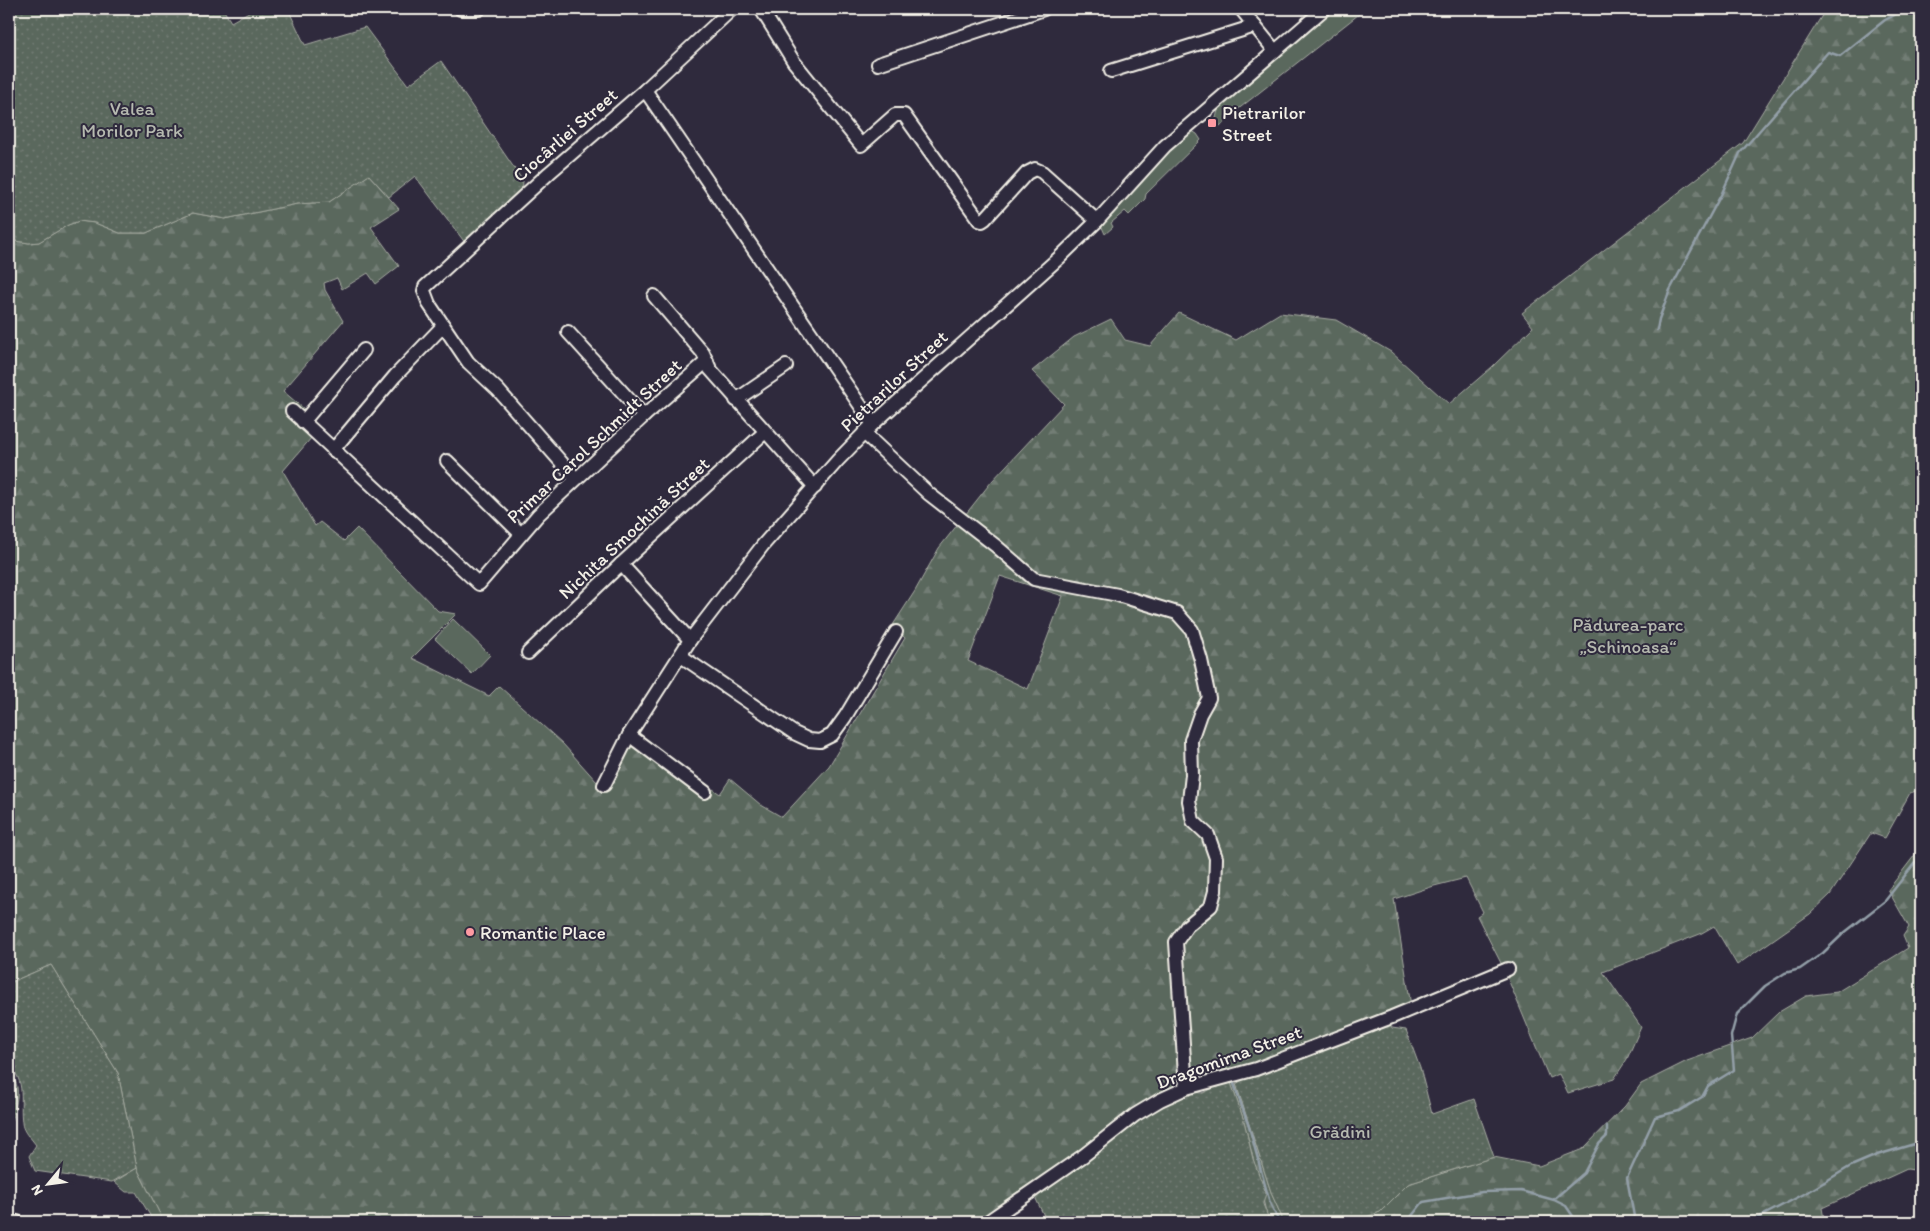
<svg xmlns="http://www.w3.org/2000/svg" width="1930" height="1231" viewBox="0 0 1930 1231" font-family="Itim,sans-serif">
  <defs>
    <pattern id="forest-firs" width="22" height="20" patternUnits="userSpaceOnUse" patternTransform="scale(1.25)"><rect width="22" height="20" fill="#5a675d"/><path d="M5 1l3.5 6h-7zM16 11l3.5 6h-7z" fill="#727d74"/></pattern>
    <pattern id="park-dots" width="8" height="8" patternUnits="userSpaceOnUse" patternTransform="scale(1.25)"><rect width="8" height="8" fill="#5a675d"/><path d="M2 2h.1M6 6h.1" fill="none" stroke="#727d74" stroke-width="1.8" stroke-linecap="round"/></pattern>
  </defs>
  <rect width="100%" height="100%" fill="#2f2a3d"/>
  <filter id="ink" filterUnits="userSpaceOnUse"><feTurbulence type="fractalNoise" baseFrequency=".02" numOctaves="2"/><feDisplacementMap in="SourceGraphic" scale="10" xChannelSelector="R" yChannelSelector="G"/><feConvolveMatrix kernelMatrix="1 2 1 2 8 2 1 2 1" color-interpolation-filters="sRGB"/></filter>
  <g filter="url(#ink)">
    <g fill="#5a675d" stroke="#a7aca2">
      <polygon points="1332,9 1361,9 1363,11 1227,118 1225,122 1217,128 1216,118 1220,102"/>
      <polygon points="1192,131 1197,134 1201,140 1146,194 1145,199 1129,215 1125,211 1111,223 1113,227 1105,234 1101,225 1175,141"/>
      <polygon points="453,619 490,655 472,674 435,639"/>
      <polygon points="137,1168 164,1222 154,1222 136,1192 126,1192 114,1182"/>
    </g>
    <g fill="url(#forest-firs)" stroke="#a7aca2" fill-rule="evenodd">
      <path d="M1826,9H1921V785H1919L1916,791L1910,793L1885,838L1871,833L1830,895L1810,914L1737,965L1714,926L1700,934L1603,972L1641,1027L1627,1059L1614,1079L1568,1093L1559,1074L1549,1078L1503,967L1477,916L1483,912L1466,878L1434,886L1394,899L1411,1006L1236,1069L1134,1110L979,1222H164L137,1168L118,1073L51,965L9,983V240L29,243L39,242L68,225L79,221L95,223L120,233H146L193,213L225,219L297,204L329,202L369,175L399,209L371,227L399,266L376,284L368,273L342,289L337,278L324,283L325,290L343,321L283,391L304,409L295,421L312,437L283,471L315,526L320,522L344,541L357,528L438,611L456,614L412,658L489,696L499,686L563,744L597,782L610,790L633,742L672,775L705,799L713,789L720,794L730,779L761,805L782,817L829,766L905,638L893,625L915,591L939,548L992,481L1064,404L1032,371L1074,337L1111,319L1125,340L1150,346L1179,313L1236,340L1280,313L1336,320L1391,352L1449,404L1492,367L1533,327L1522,313L1743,143ZM1000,576L1063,596L1028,689L968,661Z"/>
      <polygon points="1921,847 1921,1171 1907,1169 1822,1208 1824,1219 1810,1222 1562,1222 1557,1216 1445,1222 1352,1222 1380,1212 1408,1184 1494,1157 1539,1166 1583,1149 1625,1106 1641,1084 1687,1061 1752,1038 1779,1012 1806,996 1837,992 1908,948 1903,936 1909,927 1888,890"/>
      <polygon points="1231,1083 1236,1084 1272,1195 1284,1222 1270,1222 1267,1216 1244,1121"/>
    </g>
    <g fill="url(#park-dots)" stroke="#a7aca2">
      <polygon points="9,9 223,9 231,22 254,9 288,9 305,45 365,27 408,85 441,61 523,181 522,193 466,244 415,176 389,197 369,175 329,202 297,204 225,219 193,213 146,233 120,233 95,223 79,221 68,225 39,242 29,243 9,240"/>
      <path d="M51,965L118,1073L137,1168L112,1182L35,1171L29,1156L36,1145L29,1136H28C25,1132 22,1127 22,1122C19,1101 27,1081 9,1066V983Z"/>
      <polygon points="1389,1022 1392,1028 1406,1030 1420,1068 1432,1114 1474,1099 1494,1157 1408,1184 1380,1212 1352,1222 1284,1222 1272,1195 1236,1084 1251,1075"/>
      <path d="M9,1072C12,1077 16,1081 17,1087C19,1096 13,1120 9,1128Z"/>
      <polygon points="1226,1082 1231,1083 1244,1121 1253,1159 1266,1193 1263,1204 1270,1222 1047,1222 1034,1195 1140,1119 1165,1103 1192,1092 1203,1093"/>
      <polygon points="1558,1216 1562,1222 1445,1222"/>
    </g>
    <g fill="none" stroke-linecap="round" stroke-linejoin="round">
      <g stroke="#939fa8" stroke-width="2.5">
        <polyline points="1657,330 1659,319 1670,290 1722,193 1740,153 1828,52 1840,56 1885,20 1906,9"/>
        <polyline points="1233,1081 1249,1127 1270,1203 1279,1222"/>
        <polyline points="1554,1199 1584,1173 1599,1144 1607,1136 1607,1126"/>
        <polyline points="1407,1222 1423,1202 1482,1192 1521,1191 1554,1200 1566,1206 1577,1222"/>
        <polyline points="1635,1222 1627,1178 1655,1117 1679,1111 1702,1097 1708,1086 1734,1070 1731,1036 1737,1014 1765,986 1785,973 1800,969 1823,953 1844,933 1885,901 1921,855"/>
        <polyline points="1750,1222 1808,1192 1851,1166 1877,1155 1921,1142"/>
      </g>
      <g stroke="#f4f1e8" stroke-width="16">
        <g id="minor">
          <polyline points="461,9 479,9"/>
          <polyline points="761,9 794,62 861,145 895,115 904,115 979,220 982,221 985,219 1027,173 1035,169 1042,172 1097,221"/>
          <polyline points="1241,9 1275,51"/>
          <polyline points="878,64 1044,9"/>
          <polyline points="1111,71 1255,26"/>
          <polyline points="645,90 873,424"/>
          <polyline points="654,296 703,353 710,369 815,487"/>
          <polyline points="568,332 644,416"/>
          <polyline points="736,400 786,366"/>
          <polyline points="292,411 479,584 538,515 644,416 707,361"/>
          <polyline points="303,422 364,350"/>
          <polyline points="864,433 929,494 996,546 1034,579 1118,595 1177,613 1192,630 1201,660 1209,698 1200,714 1191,740 1192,775 1189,801 1193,821 1208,835 1216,858 1215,891 1211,906 1187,926 1176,942 1186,1088"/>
          <polyline points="333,450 395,376 443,326"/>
          <polyline points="447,461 521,534"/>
          <polyline points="576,479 498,390 468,362 429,304 424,291 425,287 549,173 645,90 732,9"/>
          <polyline points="621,564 690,640"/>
          <polyline points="528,653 621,564 765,432"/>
          <polyline points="681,656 794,733 809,740 820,741 832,735 845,717 896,632"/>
          <polyline points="629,735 705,792"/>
          <polyline points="604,785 629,735 690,640 763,545 838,460 873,424 1060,257 1097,221 1165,146 1324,9"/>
          <polyline points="9,1221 17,1222"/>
          <polyline points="987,1222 1083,1156 1135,1115 1160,1100 1186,1088 1256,1069 1392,1017 1508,969"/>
        </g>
      </g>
      <use href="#minor" stroke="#2f2a3d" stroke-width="12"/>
    </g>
  </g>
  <g fill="#ff9aa2" stroke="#2f2a3d" stroke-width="2">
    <rect x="1207" y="118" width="10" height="10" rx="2.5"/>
    <circle cx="470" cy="932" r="5"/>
  </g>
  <g text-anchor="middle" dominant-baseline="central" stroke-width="4" stroke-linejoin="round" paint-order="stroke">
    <g font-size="19" fill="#b6bab0" stroke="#2f2a3d">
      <text x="132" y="108">Valea<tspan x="132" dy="22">Morilor Park</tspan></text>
      <text x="1628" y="624">Pădurea-parc<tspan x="1628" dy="22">„Schinoasa“</tspan></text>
      <text x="1340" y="1131">Grădini</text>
    </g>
    <g font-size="19" fill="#f4f1e8" stroke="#2f2a3d" text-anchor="start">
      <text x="1222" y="112">Pietrarilor<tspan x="1222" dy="22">Street</tspan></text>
      <text x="480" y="932">Romantic Place</text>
    </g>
    <g font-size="19" fill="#f4f1e8" stroke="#2f2a3d">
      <text transform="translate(565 135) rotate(-41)">Ciocârliei Street</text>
      <text transform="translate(894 381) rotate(-43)">Pietrarilor Street</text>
      <text transform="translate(594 441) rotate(-43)">Primar Carol Schmidt Street</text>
      <text transform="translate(634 528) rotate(-43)">Nichita Smochină Street</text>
      <text transform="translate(1229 1057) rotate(-20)">Dragomirna Street</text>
    </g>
  </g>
  <rect width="1930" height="1231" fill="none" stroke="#2f2a3d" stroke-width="30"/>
  <rect x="15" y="15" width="1900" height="1201" fill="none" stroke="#f4f1e8" stroke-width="2" filter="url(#ink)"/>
  <g transform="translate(48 1184) rotate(241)" stroke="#2f2a3d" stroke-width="4" paint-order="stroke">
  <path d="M0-4L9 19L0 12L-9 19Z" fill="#f4f1e8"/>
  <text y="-8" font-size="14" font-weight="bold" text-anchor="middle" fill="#f4f1e8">N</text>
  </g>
</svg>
